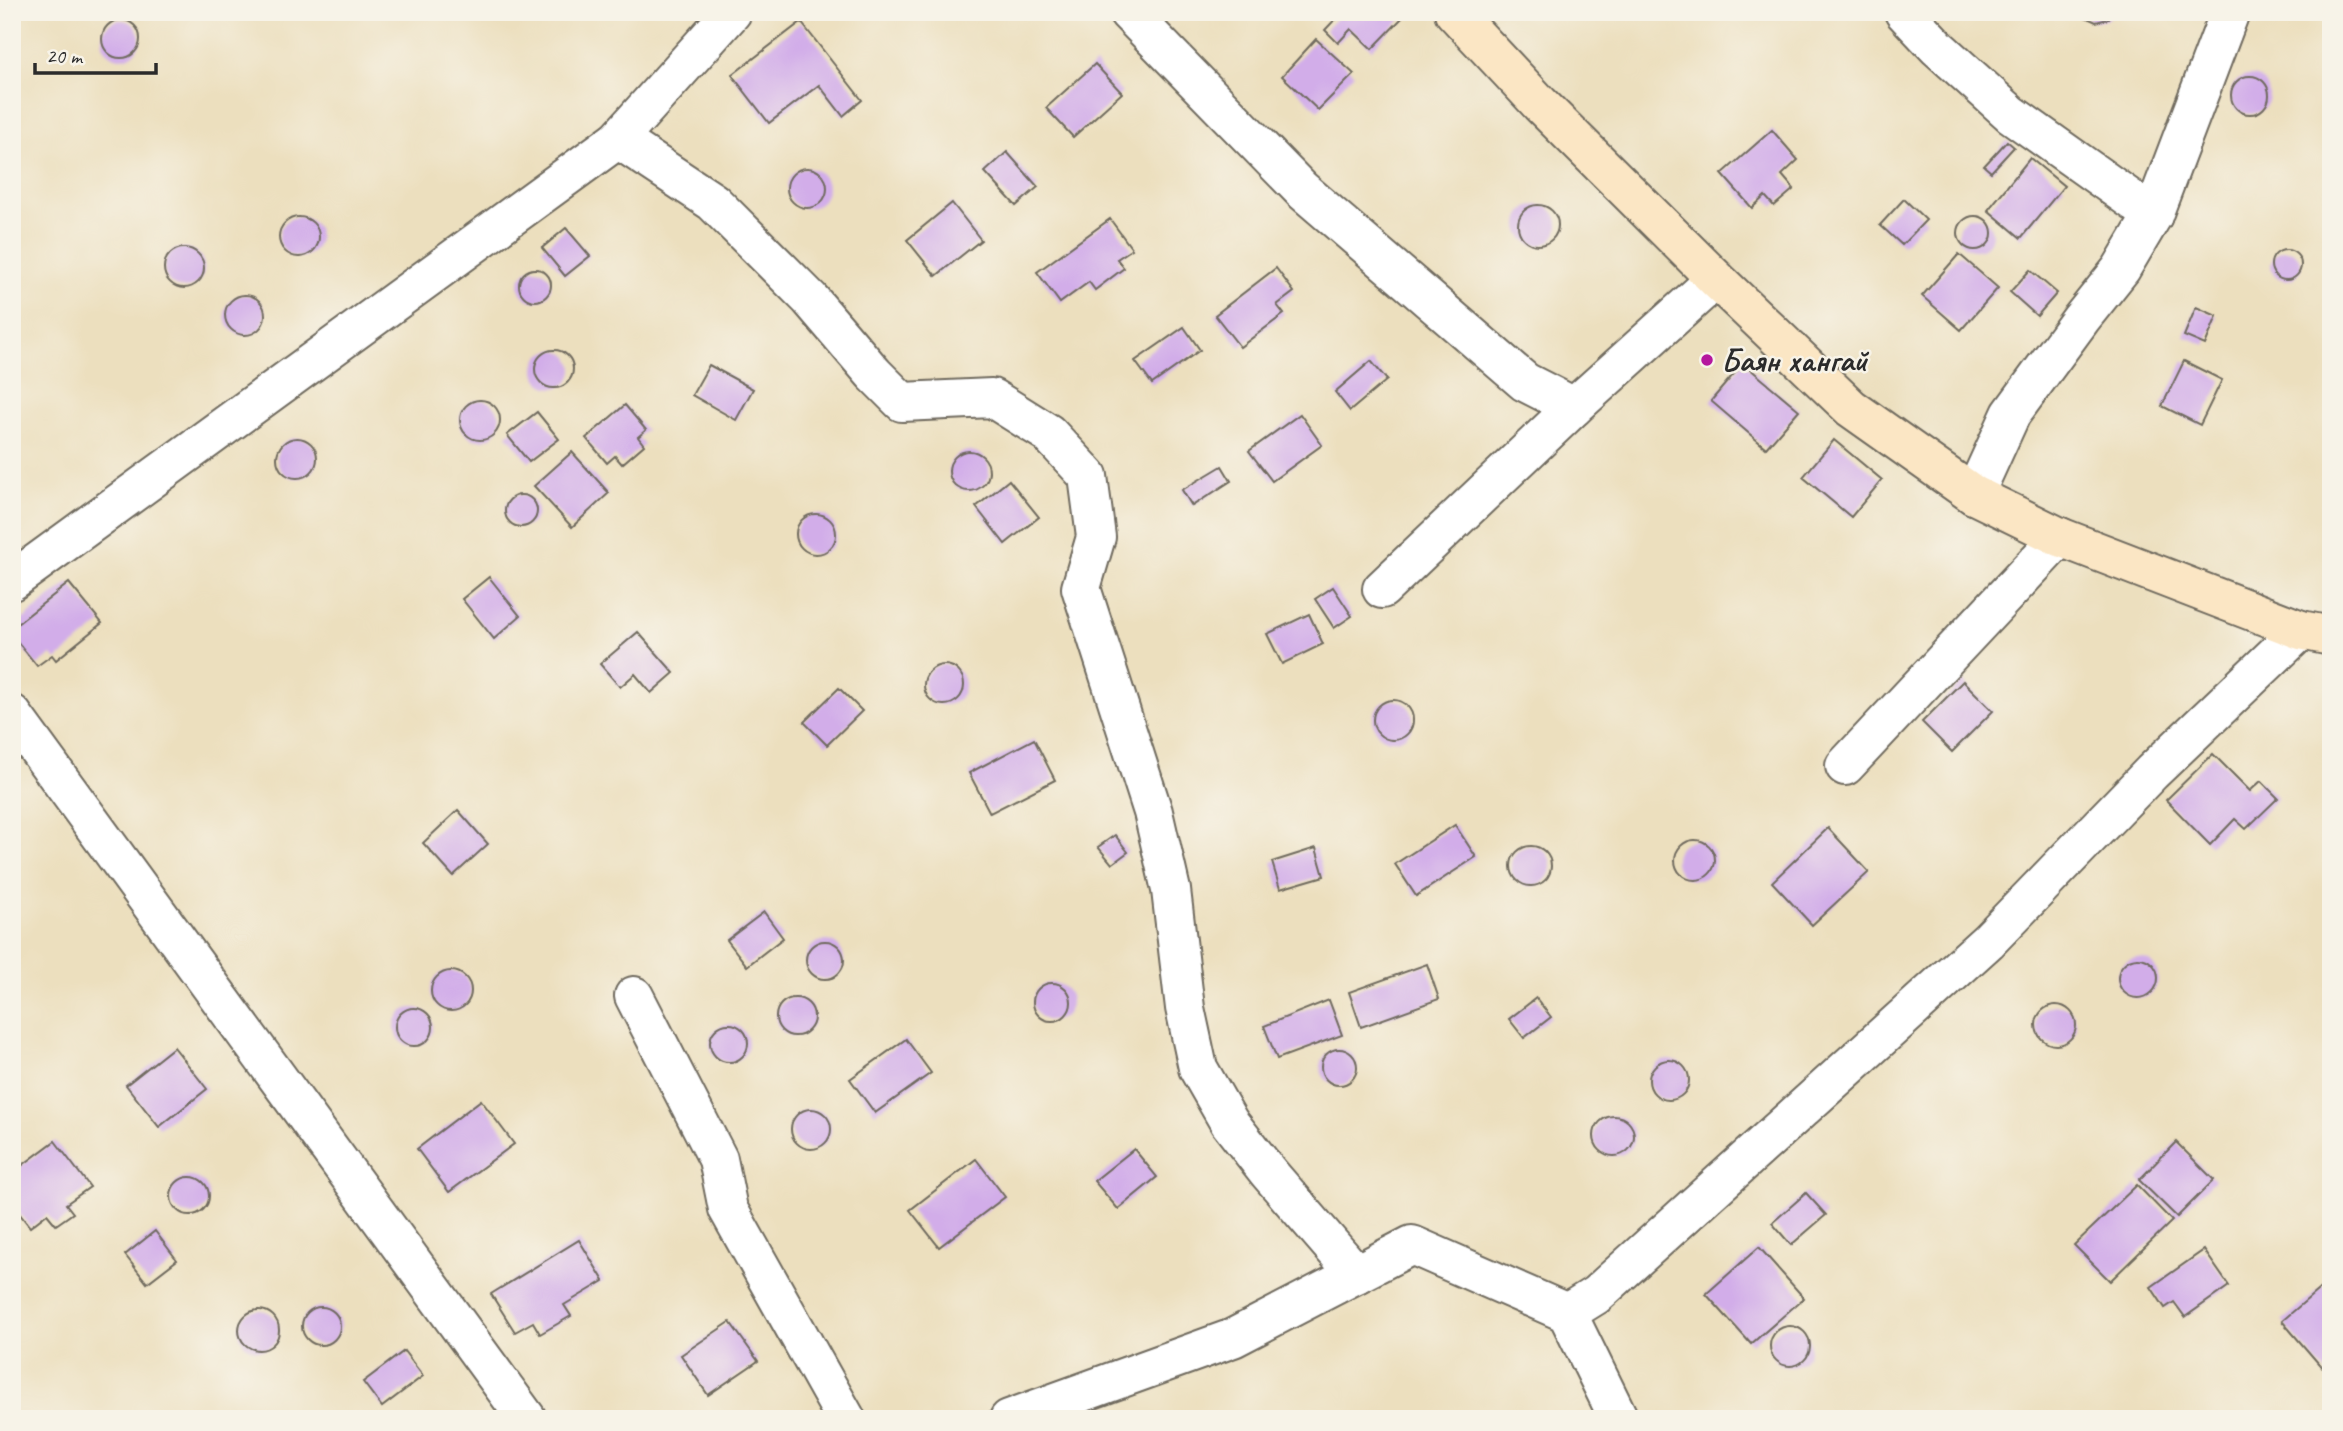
<svg xmlns="http://www.w3.org/2000/svg" width="2343" height="1431" viewBox="0 0 2343 1431" font-family="Caveat,sans-serif">
  <rect width="100%" height="100%" fill="#f7f3e8"/>
  <filter id="ink" filterUnits="userSpaceOnUse"><feTurbulence type="fractalNoise" baseFrequency=".0143" numOctaves="2"/><feDisplacementMap in="SourceGraphic" scale="14" xChannelSelector="R" yChannelSelector="G"/><feConvolveMatrix kernelMatrix="1 2 1 2 8 2 1 2 1" color-interpolation-filters="sRGB"/></filter>
  <filter id="wash" filterUnits="userSpaceOnUse"><feTurbulence type="fractalNoise" baseFrequency=".00686" numOctaves="4" result="noise"/><feDisplacementMap in="SourceGraphic" scale="28" xChannelSelector="R" yChannelSelector="G"/><feGaussianBlur stdDeviation="1.57" result="paint"/><feColorMatrix in="noise" values="0 0 0 0 0 0 0 0 0 0 0 0 0 0 0 0 0 1.4 0 .05"/><feComposite in="paint" operator="in"/></filter>
  <g filter="url(#wash)">
    <rect width="100%" height="100%" fill="#ecdfbe"/>
    <g id="blocks">
      <g fill="#d2ade9">
        <polygon points="1342,12 1402,12 1405,15 1372,49 1351,29 1338,43 1325,30"/>
        <polygon points="2082,12 2114,12 2108,19 2096,22 2085,17"/>
        <circle cx="121" cy="39" r="19"/>
        <polygon points="801,22 862,100 843,116 819,85 769,123 732,75"/>
        <polygon points="1316,39 1354,74 1318,110 1282,76"/>
        <polygon points="1095,64 1122,93 1073,137 1046,108"/>
        <circle cx="2250" cy="95" r="19"/>
        <polygon points="1772,130 1798,160 1782,175 1794,189 1774,206 1765,196 1752,208 1722,174"/>
        <polygon points="2007,141 2014,147 1991,172 1984,166"/>
        <polygon points="1007,152 1038,187 1016,206 985,172"/>
        <polygon points="2030,158 2064,186 2021,238 1988,210"/>
        <circle cx="807" cy="188" r="20"/>
        <polygon points="1904,199 1926,220 1902,245 1880,225"/>
        <polygon points="952,203 981,240 936,276 907,240"/>
        <circle cx="1538" cy="225" r="20"/>
        <circle cx="1975" cy="233" r="17"/>
        <circle cx="299" cy="237" r="20"/>
        <polygon points="1110,219 1132,249 1117,259 1124,268 1095,290 1089,282 1060,303 1037,272"/>
        <polygon points="566,228 590,256 565,276 542,248"/>
        <circle cx="184" cy="268" r="20"/>
        <circle cx="2286" cy="265" r="15"/>
        <polygon points="1959,254 1998,288 1961,330 1922,296"/>
        <polygon points="1276,268 1294,292 1277,305 1284,314 1240,347 1215,315"/>
        <circle cx="535" cy="285" r="16"/>
        <polygon points="2030,270 2057,293 2037,316 2010,292"/>
        <circle cx="245" cy="315" r="20"/>
        <polygon points="2196,307 2217,316 2205,345 2184,336"/>
        <polygon points="1184,327 1200,350 1152,384 1135,361"/>
        <circle cx="554" cy="369" r="19"/>
        <polygon points="1371,361 1387,380 1350,411 1335,392"/>
        <polygon points="2184,361 2222,380 2200,425 2162,406"/>
        <polygon points="1743,363 1799,410 1766,448 1711,401"/>
        <polygon points="709,365 753,389 736,420 692,395"/>
        <circle cx="480" cy="420" r="20"/>
        <polygon points="625,405 646,430 638,437 644,445 622,464 615,456 607,463 586,438"/>
        <polygon points="537,412 559,439 529,462 507,435"/>
        <polygon points="1300,414 1322,445 1272,481 1249,451"/>
        <circle cx="297" cy="458" r="20"/>
        <polygon points="1834,440 1882,480 1851,517 1803,477"/>
        <circle cx="969" cy="471" r="20"/>
        <polygon points="572,452 609,493 572,527 534,486"/>
        <polygon points="1222,466 1231,481 1192,506 1182,490"/>
        <polygon points="1009,480 1039,517 1005,544 976,507"/>
        <circle cx="521" cy="511" r="16"/>
        <circle cx="816" cy="534" r="20"/>
        <polygon points="489,577 520,616 494,639 462,599"/>
        <polygon points="69,583 102,623 56,660 52,655 37,666 12,635 12,628"/>
        <polygon points="1333,587 1352,616 1334,628 1315,599"/>
        <polygon points="1309,614 1323,644 1282,664 1267,634"/>
        <polygon points="638,632 674,673 651,693 635,674 620,687 600,664"/>
        <circle cx="944" cy="685" r="20"/>
        <polygon points="1963,681 1993,711 1952,752 1922,722"/>
        <polygon points="839,688 862,711 827,745 804,722"/>
        <circle cx="1393" cy="720" r="20"/>
        <polygon points="1034,739 1055,780 990,813 969,773"/>
        <polygon points="2213,754 2250,791 2261,781 2278,798 2246,829 2235,819 2210,845 2166,800"/>
        <polygon points="458,810 488,844 453,876 423,843"/>
        <polygon points="1455,825 1476,857 1416,896 1395,864"/>
        <polygon points="1828,828 1869,872 1812,925 1772,882"/>
        <polygon points="1115,835 1128,852 1112,864 1098,847"/>
        <circle cx="1695" cy="860" r="20"/>
        <circle cx="1531" cy="866" r="20"/>
        <polygon points="1316,848 1324,876 1280,889 1272,862"/>
        <polygon points="764,912 783,938 747,966 727,940"/>
        <circle cx="825" cy="960" r="19"/>
        <circle cx="2138" cy="978" r="20"/>
        <polygon points="1427,964 1439,999 1361,1027 1349,992"/>
        <circle cx="451" cy="991" r="20"/>
        <circle cx="1052" cy="1002" r="19"/>
        <circle cx="795" cy="1017" r="19"/>
        <polygon points="1536,998 1551,1017 1524,1038 1509,1019"/>
        <polygon points="1329,1000 1342,1035 1277,1059 1264,1026"/>
        <circle cx="2056" cy="1025" r="20"/>
        <circle cx="414" cy="1027" r="19"/>
        <circle cx="729" cy="1043" r="19"/>
        <polygon points="906,1039 931,1073 875,1113 850,1079"/>
        <polygon points="174,1047 207,1089 159,1127 126,1085"/>
        <circle cx="1339" cy="1067" r="18"/>
        <circle cx="1669" cy="1080" r="20"/>
        <polygon points="481,1100 514,1144 449,1192 417,1149"/>
        <circle cx="811" cy="1129" r="20"/>
        <circle cx="1614" cy="1136" r="20"/>
        <polygon points="55,1141 90,1187 66,1204 73,1213 56,1225 47,1214 30,1227 12,1204 12,1173"/>
        <polygon points="2176,1142 2214,1180 2177,1217 2139,1180"/>
        <polygon points="1134,1149 1157,1177 1118,1209 1094,1181"/>
        <polygon points="976,1159 1005,1197 939,1247 910,1210"/>
        <circle cx="190" cy="1196" r="19"/>
        <polygon points="2137,1185 2172,1221 2110,1281 2074,1245"/>
        <polygon points="1806,1193 1826,1215 1791,1245 1772,1223"/>
        <polygon points="155,1231 177,1260 147,1283 125,1255"/>
        <polygon points="579,1240 604,1281 564,1305 571,1316 540,1334 533,1322 515,1332 491,1294"/>
        <polygon points="1759,1247 1804,1298 1751,1344 1706,1294"/>
        <polygon points="2204,1250 2229,1286 2185,1317 2174,1302 2165,1308 2151,1287"/>
        <polygon points="2331,1279 2331,1378 2282,1321"/>
        <circle cx="321" cy="1326" r="19"/>
        <circle cx="259" cy="1330" r="20"/>
        <polygon points="730,1322 758,1361 708,1395 681,1355"/>
        <circle cx="1790" cy="1346" r="20"/>
        <polygon points="404,1351 423,1376 382,1407 363,1382"/>
      </g>
    </g>
  </g>
  <g filter="url(#ink)">
    <use href="#blocks" fill-opacity="0" stroke="#6f6a5e" stroke-width="2"/>
    <g fill="none" stroke-linecap="round" stroke-linejoin="round">
      <g stroke="#6f6a5e" stroke-width="42">
        <g id="street">
          <polyline points="1128,12 1302,190 1525,382 1574,407"/>
          <polyline points="1904,12 1938,48 2011,114 2153,215"/>
          <polyline points="618,139 713,202 810,299 874,374 902,402 992,398 1048,433 1088,476 1096,537 1081,588 1153,812 1171,890 1185,1008 1198,1068 1229,1122 1268,1172 1356,1274"/>
          <polyline points="1974,495 2011,414 2081,319 2121,269 2153,215 2230,12"/>
          <polyline points="12,581 618,139 732,12"/>
          <polyline points="1382,589 1574,407 1716,279"/>
          <polyline points="12,714 527,1419"/>
          <polyline points="1845,766 2060,537"/>
          <polyline points="634,996 718,1159 728,1209 846,1419"/>
          <polyline points="1567,1313 1596,1295 1988,941 2152,772 2301,630"/>
          <polyline points="1009,1419 1233,1338 1412,1245 1567,1313 1619,1419"/>
        </g>
      </g>
      <g stroke="#6f6a5e" stroke-width="42">
        <polyline id="secondary" points="1454,12 1540,104 1716,279 1851,408 1974,495 2060,537 2301,630 2331,636"/>
      </g>
      <use href="#street" stroke="#fff" stroke-width="38"/>
      <use href="#secondary" stroke="#fbe6c4" stroke-width="38"/>
    </g>
  </g>
  <circle fill="#b5179e" stroke="#f7f3e8" stroke-width="2.5" cx="1707" cy="360" r="7"/>
  <g text-anchor="middle" dominant-baseline="central" stroke-width="5" stroke-linejoin="round" paint-order="stroke">
    <g font-size="33" font-weight="bold" fill="#2b2b2b" stroke="#f7f3e8" text-anchor="start">
      <text x="1721" y="360">Баян хангай</text>
    </g>
  </g>
  <rect width="2343" height="1431" fill="none" stroke="#f7f3e8" stroke-width="42"/>
  <path d="M35 63v10h121v-10" fill="none" stroke="#2b2b2b" stroke-width="3.5"/>
  <text x="46" y="63" font-size="21" fill="#2b2b2b" stroke="#f7f3e8" stroke-width="5" paint-order="stroke">20 m</text>
</svg>
